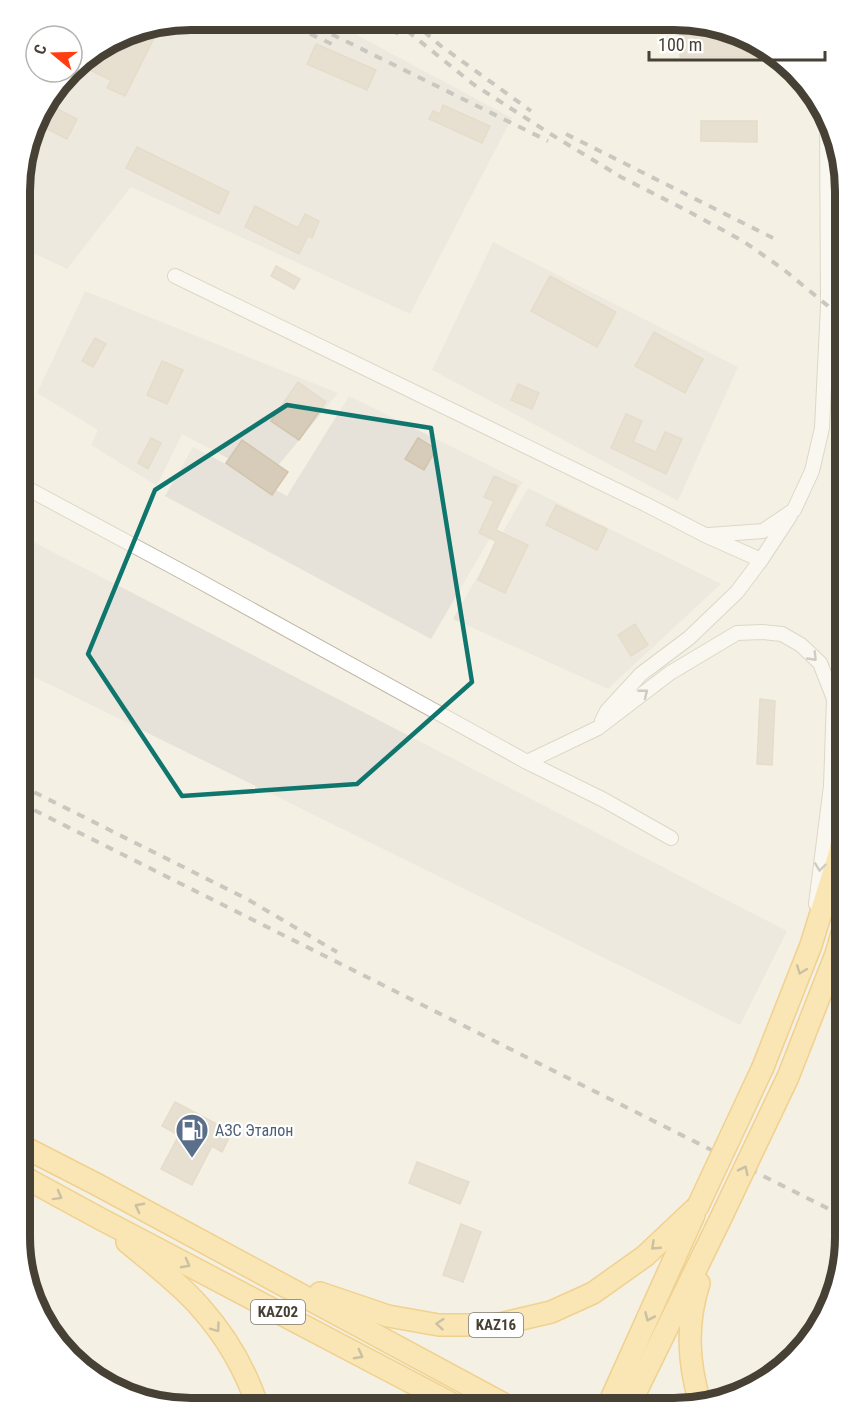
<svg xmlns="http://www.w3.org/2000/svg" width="865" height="1428" viewBox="0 0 865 1428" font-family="'Roboto Condensed',sans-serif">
  <rect width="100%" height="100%" fill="#f4f0e4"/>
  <g fill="#e6e1d9">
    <polygon points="191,20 329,20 512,118 410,314 131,187 67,269 21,247 21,169 37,115 70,72 72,72 72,70 78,62 126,32"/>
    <polygon points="493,242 738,367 678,501 432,370"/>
    <polygon points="85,291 338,393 267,479 182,434 157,486 91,445 98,430 37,393"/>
    <polygon points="349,396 523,482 431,639 165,496 193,447 287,496"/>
    <polygon points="528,488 721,584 608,689 453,619"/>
    <polygon points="20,535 787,931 740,1025 20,670"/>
  </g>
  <g fill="#d7ccb9" stroke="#d2c4ab" stroke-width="1.5">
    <polygon points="160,26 125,96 107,88 111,80 77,64 126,32"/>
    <polygon points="680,35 735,35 758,46 758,57 680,57"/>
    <polygon points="316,44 376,70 367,90 307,64"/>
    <polygon points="46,103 77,119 67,139 35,123 37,115"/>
    <polygon points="443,105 490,126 482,143 429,119 433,111 440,114"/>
    <polygon points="701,121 757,121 757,142 701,141"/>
    <polygon points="137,147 229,192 219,214 126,168"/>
    <polygon points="255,206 298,228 305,214 319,221 312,238 308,236 299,254 245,227"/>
    <polygon points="276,266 300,279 294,289 271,276"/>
    <polygon points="550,276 616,312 597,347 531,311"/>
    <polygon points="654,332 703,359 685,393 635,366"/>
    <polygon points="95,338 106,344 93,367 82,361"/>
    <polygon points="162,361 183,370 167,404 147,395"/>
    <polygon points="298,382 326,402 299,440 271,421"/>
    <polygon points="518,384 539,393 532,409 511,400"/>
    <polygon points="626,414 642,421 633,442 656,452 665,432 682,439 666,474 611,448"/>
    <polygon points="151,438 161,443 148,469 138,463"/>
    <polygon points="418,438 436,449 424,470 405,459"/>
    <polygon points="242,440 288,472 272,495 226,463"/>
    <polygon points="494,476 517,486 496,530 528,545 505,593 478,580 496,541 479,533 494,501 484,497"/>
    <polygon points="556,505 607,529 597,550 546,525"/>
    <polygon points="635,624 648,645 631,656 618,635"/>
    <polygon points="760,699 775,701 772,765 757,764"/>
    <polygon points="175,1102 232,1132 222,1152 212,1146 192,1185 161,1169 179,1135 162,1126"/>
    <polygon points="417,1162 469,1182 460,1204 409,1183"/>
    <polygon points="461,1224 481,1232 463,1282 443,1275"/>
  </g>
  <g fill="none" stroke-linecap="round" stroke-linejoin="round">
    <g stroke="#c0b8a6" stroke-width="16">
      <g id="minor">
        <polyline points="175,276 645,504 707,536 761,560"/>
        <polyline points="21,485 192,577 527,762 604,800 671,838"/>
        <polyline points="709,535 763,531 794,510 812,471 822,428 828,306 827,119"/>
        <polyline points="602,721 607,711 641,674 689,638 737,592 761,560 790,516"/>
        <polyline points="527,762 598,728 670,673 737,633 762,632 782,634 801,645 820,663 834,699 831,786 816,904"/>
      </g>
    </g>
    <g stroke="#ecaa27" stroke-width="24">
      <g id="trunk">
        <polyline points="763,1067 811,945 845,835"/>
        <polyline points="788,1077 836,954 845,923"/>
        <polyline points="20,1145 96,1184 511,1408"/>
        <polyline points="20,1175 97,1217 460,1408"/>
        <path d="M127,1242C152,1263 179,1283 200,1307C226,1336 246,1371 258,1407"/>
        <path d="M699,1283C686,1324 688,1362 700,1403"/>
        <polyline points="320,1293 388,1316 439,1325 496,1325 551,1312 593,1293 645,1256 698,1206"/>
        <polyline points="607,1408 694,1215"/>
        <polyline points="628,1408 719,1222"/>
      </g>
    </g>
    <use href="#minor" stroke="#fff" stroke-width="14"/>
    <use href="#trunk" stroke="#ffda7b" stroke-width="21"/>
    <g stroke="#959595" stroke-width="4" stroke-dasharray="8 8" stroke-linecap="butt">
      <polyline points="281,20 338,47"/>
      <polyline points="303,20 548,141"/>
      <polyline points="378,21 403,37"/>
      <polyline points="395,21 473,84 549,133 621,177 682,208 743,241 783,269 828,306 845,325"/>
      <polyline points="412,21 441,46 531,111"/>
      <polyline points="566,134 773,238"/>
      <polyline points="20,785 247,899 337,952"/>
      <polyline points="20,803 845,1217"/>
    </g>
    <g stroke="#ecaa27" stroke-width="24" stroke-linecap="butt">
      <g id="trunk-bridge">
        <polyline points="698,1206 763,1067"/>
        <polyline points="719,1222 788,1077"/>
      </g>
    </g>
    <use href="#trunk-bridge" stroke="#ffda7b" stroke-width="21"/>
  </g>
  <defs><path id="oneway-chevron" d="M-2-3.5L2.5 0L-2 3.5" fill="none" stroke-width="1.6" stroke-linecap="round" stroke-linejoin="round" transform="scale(1.5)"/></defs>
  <g stroke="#a3a09a">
    <use href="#oneway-chevron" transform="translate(813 657) rotate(46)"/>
    <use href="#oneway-chevron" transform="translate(644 693) rotate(-38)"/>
    <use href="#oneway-chevron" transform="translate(820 867) rotate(97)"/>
  </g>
  <g stroke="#9a8554">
    <use href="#oneway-chevron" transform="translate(801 970) rotate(111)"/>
    <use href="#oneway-chevron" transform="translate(744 1170) rotate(-64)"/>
    <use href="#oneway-chevron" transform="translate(58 1196) rotate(29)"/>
    <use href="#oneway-chevron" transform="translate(139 1207) rotate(-152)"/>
    <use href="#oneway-chevron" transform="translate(655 1246) rotate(137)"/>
    <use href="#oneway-chevron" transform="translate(186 1264) rotate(28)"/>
    <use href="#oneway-chevron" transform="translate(649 1317) rotate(114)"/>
    <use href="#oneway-chevron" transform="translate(440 1324) rotate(-175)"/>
    <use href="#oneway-chevron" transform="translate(216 1328) rotate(54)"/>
    <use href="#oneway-chevron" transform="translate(359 1355) rotate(28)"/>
  </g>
  <path d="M0 0H865V1428H0ZM287,405L431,428L472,682L357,784L182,796L88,654L155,490Z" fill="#f4f0e4" fill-opacity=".55" fill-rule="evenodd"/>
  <path fill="none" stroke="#0f766e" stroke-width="4.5" stroke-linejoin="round" d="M287,405L431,428L472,682L357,784L182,796L88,654L155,490Z"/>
  <defs>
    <g id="fuel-pin" transform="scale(1.725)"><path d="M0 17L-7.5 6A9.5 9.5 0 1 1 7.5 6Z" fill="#5c6f8a" stroke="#fff"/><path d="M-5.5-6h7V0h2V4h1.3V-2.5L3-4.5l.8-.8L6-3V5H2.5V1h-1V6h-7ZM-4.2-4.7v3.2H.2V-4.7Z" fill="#fff"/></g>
  </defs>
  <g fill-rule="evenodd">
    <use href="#fuel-pin" x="192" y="1130"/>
  </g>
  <g text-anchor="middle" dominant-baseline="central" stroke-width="4.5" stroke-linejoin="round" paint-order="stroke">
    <g fill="#fff" stroke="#7e7971" stroke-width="1.5">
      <rect x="251" y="1300" width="54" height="24" rx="4.5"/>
      <rect x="469" y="1313" width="54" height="24" rx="4.5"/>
    </g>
    <g font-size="15" font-weight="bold" fill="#474034">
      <text x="278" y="1312">KАZ02</text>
      <text x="496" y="1325">KAZ16</text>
    </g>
    <g font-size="16" fill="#4e5e75" stroke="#fff" text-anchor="start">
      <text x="215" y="1130">АЗС Эталон</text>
    </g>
  </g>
  <path d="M0 0H865V1428H0ZM191 30H674A161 161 0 0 1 835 191V1237A161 161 0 0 1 674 1398H191A161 161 0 0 1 30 1237V191A161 161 0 0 1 191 30Z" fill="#fff" fill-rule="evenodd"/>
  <path fill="none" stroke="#474034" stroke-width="8" d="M191 30H674A161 161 0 0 1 835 191V1237A161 161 0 0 1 674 1398H191A161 161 0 0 1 30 1237V191A161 161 0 0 1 191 30Z"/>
  <g transform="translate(54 54) rotate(289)"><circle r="28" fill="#ffffff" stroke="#b5b3ae" stroke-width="1.5"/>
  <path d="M0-4.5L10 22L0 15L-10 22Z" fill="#ff3d10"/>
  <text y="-9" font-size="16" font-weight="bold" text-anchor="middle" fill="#474034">С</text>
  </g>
  <path d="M649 51v9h176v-9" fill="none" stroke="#474034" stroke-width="3"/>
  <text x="658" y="51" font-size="18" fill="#474034" stroke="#ffffff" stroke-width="4.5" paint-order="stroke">100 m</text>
</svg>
